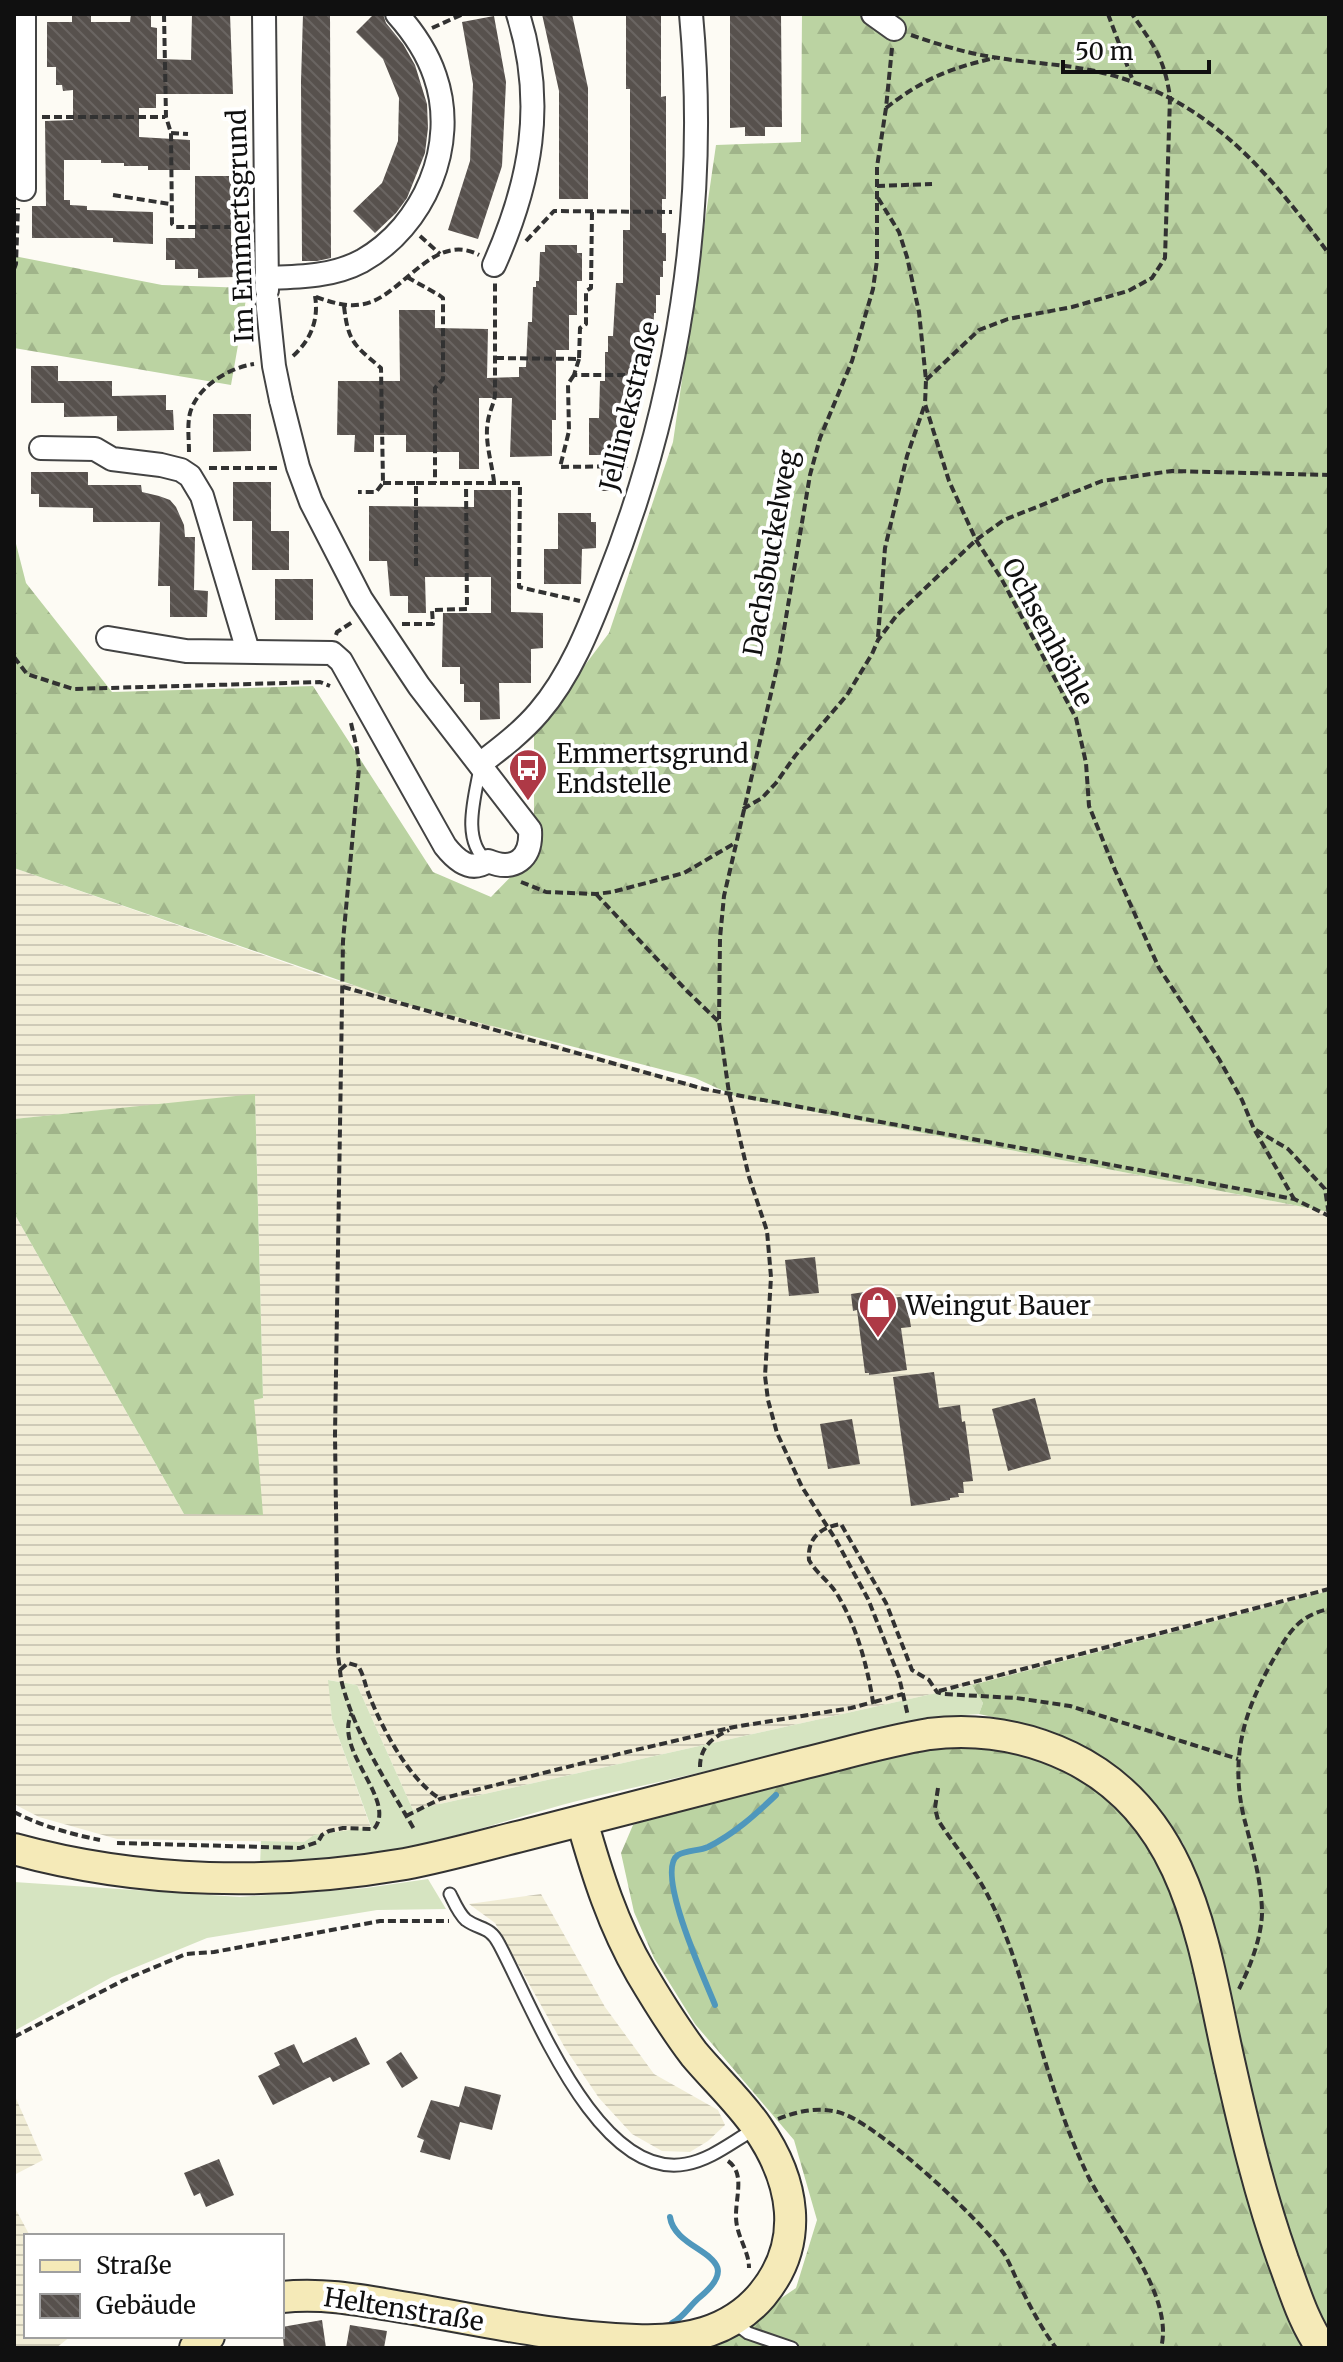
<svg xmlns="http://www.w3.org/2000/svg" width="1343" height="2362" viewBox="0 0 1343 2362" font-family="Merriweather,serif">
  <defs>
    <pattern id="farmland-rules" width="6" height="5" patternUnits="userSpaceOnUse" patternTransform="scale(2)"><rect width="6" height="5" fill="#f1edd6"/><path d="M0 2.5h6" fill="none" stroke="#cecab7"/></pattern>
    <pattern id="forest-firs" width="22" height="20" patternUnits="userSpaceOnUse" patternTransform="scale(2)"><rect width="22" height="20" fill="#bbd3a2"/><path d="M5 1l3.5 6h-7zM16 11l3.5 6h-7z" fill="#a0b48a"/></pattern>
    <pattern id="building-back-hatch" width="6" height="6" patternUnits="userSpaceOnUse" patternTransform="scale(2)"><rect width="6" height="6" fill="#57514d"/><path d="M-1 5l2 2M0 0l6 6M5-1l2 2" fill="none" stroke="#6a6562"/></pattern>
  </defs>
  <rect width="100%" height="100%" fill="#fdfbf4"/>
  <g fill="url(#farmland-rules)">
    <polygon points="14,868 332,979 737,1097 1329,1212 1329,1591 972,1685 413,1810 357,1685 329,1680 332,1719 371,1828 315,1835 304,1842 117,1839 39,1817 14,1804 14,1524 16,1516 14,1515 14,1213 184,1514 254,1399 263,1398 255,1095 14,1119"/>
    <polygon points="541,1894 605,2007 654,2074 718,2110 725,2125 708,2141 690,2152 662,2151 632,2134 599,2098 565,2048 495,1923 469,1904"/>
    <polygon points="14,2094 43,2160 14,2175"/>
    <polygon points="14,2206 30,2236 26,2236 26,2336 71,2336 56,2348 14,2348"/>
  </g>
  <g fill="#d6e4c1">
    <path d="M328,1680L357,1685L413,1810L972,1685L983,1703L979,1714C902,1719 827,1741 753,1760C696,1774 638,1786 581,1800C518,1816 457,1838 393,1850C349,1858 304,1861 260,1865L261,1841L304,1842L314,1835L371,1827L332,1719Z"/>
    <polygon points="428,1879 446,1909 377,1910 207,1938 112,1977 14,2031 14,1882 240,1897 366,1888"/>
  </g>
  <g fill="url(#forest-firs)">
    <polygon points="802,14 1329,14 1329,1212 737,1097 695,1078 414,1006 14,868 14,536 26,583 112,692 313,686 433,872 491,897 534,853 534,733 609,633 673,442 716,145 801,142"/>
    <polygon points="14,256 162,285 248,288 231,385 14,348"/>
    <polygon points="255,1094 263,1398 254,1400 263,1515 184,1514 14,1213 14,1119"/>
    <polygon points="1329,1591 1329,2330 1304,2293 1252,2121 1211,1927 1183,1843 1140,1787 1084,1746 1043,1728 979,1714 983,1703 972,1685"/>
    <polygon points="987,1741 1044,1754 1118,1803 1174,1875 1306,2348 708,2348 796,2288 817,2220 794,2140 695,2024 654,1958 634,1912 621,1853 633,1825 697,1802 910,1742"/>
  </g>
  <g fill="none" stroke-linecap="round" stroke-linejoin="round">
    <g stroke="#4f97bc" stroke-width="6">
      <path d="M715,2005C706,1982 654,1871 678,1855C687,1850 699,1851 708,1847C734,1834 755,1815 776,1795"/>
      <path d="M670,2217C675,2254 752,2254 700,2297C690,2305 683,2318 672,2323"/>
    </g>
  </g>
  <g fill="url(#building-back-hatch)">
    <polygon points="72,14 91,14 91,22 130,22 131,14 151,14 151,27 157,28 157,59 191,60 192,14 230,14 233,94 156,94 156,108 139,108 139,137 190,140 190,170 148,170 148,166 124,166 124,163 101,163 101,160 64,160 64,200 70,200 70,205 87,206 87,210 153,212 153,244 113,242 113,238 32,238 32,206 46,206 45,121 73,120 73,90 63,91 62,85 56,85 56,67 47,67 47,22 72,22"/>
    <polygon points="303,14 330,14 331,258 317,261 302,261 301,82"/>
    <polygon points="374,14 383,14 386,23 403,44 415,65 427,104 428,128 425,153 407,198 396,213 375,233 353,211 382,183 398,141 399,98 383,59 356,32"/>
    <polygon points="542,14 572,14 588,88 588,199 559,199 559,91"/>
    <polygon points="626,14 661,14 661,97 666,96 666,199 662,199 662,233 666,233 666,261 663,261 663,277 660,277 660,295 656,295 656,313 654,313 653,346 650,346 650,363 639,363 636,419 627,419 627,454 618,455 618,491 601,491 601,455 589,455 589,418 599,418 600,381 605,381 605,352 608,352 608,336 613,336 616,283 623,283 623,230 630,230 630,89 626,89"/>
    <polygon points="730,14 781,14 782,127 765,127 765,136 745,136 745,127 730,128"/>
    <polygon points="494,16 506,82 502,166 478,239 448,230 470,161 473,84 462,22"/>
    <polygon points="195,176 232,176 231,245 235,245 236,277 198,278 198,269 175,269 175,260 166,260 166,238 195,238"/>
    <polygon points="545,245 577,245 577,253 582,253 582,281 577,281 577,315 569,315 569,350 556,350 556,420 552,420 552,456 510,457 512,398 479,398 479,469 459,469 459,452 406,452 406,435 374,435 374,452 354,452 355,435 337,435 338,381 400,381 399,310 435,310 435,328 488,329 487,378 519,377 519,367 526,367 528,322 532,322 533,287 536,287 536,281 539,281 540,252 545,252"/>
    <polygon points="31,366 58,366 58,381 112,381 112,396 166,395 166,410 173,410 174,430 117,431 117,416 64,417 64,403 31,403"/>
    <polygon points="213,414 251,414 251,451 213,452"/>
    <polygon points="31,472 88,472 88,485 141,485 142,492 159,496 170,500 176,507 184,525 185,537 195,537 194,590 208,591 207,617 170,617 170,586 158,586 160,522 93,522 93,508 39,507 39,494 31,494"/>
    <polygon points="233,482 271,482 271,531 289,531 289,570 252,570 252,521 233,521"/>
    <polygon points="474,490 511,490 511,612 543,613 543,648 531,649 531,683 499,683 500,719 480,720 480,702 464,702 464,684 460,684 460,667 442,667 443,613 491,613 491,577 425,577 426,613 408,613 408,596 390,596 387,561 369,561 369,506 474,507"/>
    <polygon points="558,513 591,513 591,522 596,522 596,548 582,549 581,584 544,584 544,549 558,549"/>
    <rect x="275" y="579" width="38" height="41"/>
    <polygon points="815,1257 819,1293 789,1296 785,1260"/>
    <polygon points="871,1291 872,1301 906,1296 911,1327 901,1328 907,1370 869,1375 869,1373 865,1373 857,1310 853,1311 851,1294"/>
    <polygon points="934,1372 939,1408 960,1405 962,1422 965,1421 973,1481 963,1482 964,1493 958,1493 959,1497 950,1498 950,1500 911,1506 893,1377"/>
    <polygon points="1035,1398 1051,1459 1008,1471 992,1409"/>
    <polygon points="852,1419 860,1464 828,1469 820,1424"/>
    <polygon points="356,2037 370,2064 333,2082 330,2077 273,2105 258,2076 280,2065 274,2053 294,2044 303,2063"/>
    <polygon points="401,2052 418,2078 402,2088 386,2062"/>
    <polygon points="465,2086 501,2095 492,2130 460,2122 450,2160 420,2152 424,2140 417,2137 431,2100 459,2107"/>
    <polygon points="219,2159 234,2195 206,2207 200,2193 194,2196 184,2173"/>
    <polygon points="322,2320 326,2348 284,2348 282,2327"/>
    <polygon points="350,2325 387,2331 384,2348 346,2348"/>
  </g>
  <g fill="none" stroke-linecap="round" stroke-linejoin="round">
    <g stroke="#434343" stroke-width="15">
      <g id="lane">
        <path d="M480,768C475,797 461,840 487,861"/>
        <path d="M450,1894C454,1902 459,1914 466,1920C480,1930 490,1926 499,1944C533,2007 597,2181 686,2164C713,2159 734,2140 757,2128"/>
        <polyline points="732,2321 748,2333 792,2348"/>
      </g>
    </g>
    <g stroke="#434343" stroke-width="26">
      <g id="street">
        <polyline points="264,14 267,290"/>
        <polyline points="873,14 894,29"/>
        <polyline points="24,189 24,14"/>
        <path d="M494,265C531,182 546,103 518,14"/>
        <path d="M266,278C298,277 332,277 362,261C424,226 459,145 435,76C427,52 414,33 397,14"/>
        <polyline points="41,448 95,449 112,459 161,465 181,470 190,476 202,496 248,651"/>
        <path d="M108,638L186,651L332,653L341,661L445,846C456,860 470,873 488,861C514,872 532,859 530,830L419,686L361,599L311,502L298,467L281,400"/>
        <path d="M480,764C501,748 522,732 539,712C570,676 589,628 606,584C678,404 709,207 691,14"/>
      </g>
    </g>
    <g stroke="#323232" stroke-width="34">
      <g id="secondary">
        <path d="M14,1849C141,1884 276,1886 405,1864C447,1856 488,1844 529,1834C621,1811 713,1786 805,1763C846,1753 887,1741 929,1734C979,1728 1024,1735 1070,1757C1190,1815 1203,1945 1229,2061C1244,2128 1260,2195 1283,2260C1294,2289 1303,2322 1322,2348"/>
        <path d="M282,2297C327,2292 370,2302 414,2309C488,2322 561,2338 636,2340C684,2342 730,2333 762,2295C806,2242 794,2180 757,2127C739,2101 715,2079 694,2054C675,2029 657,2000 641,1973C613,1925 597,1874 582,1821"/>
        <polyline points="195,2348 209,2336"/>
      </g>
    </g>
    <g stroke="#323232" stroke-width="4" stroke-dasharray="8 4" stroke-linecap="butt">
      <polyline points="164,14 166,117 171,133 172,224 176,227 245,227"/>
      <polyline points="1108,14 1133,81"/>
      <polyline points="432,28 463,14"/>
      <path d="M911,35C940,45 969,54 999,58C1029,63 1060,64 1090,70C1203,93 1264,166 1329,254"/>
      <polyline points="892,48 886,108 877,167 877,260 873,289 852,361 820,438 810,475 779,659 724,896 720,938 719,1022 729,1093 749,1177 767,1231 771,1277 765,1376 768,1400 777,1433 802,1487 836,1540 868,1599 899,1677 908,1716"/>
      <path d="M886,108C923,79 950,68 995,58"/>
      <polyline points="42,117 165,117"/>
      <polyline points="171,133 188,134"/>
      <polyline points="877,186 932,184"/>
      <polyline points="113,195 170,204"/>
      <polyline points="878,198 899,232 907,257 919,312 926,380 925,404 949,481 976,540 1001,578 1076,718 1086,763 1089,806 1115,870 1159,968 1219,1059 1242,1100 1254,1129 1294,1199"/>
      <polyline points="420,236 440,254"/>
      <polyline points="526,241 554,211 672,212"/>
      <polyline points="14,269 16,264 18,208"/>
      <polyline points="407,277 439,295 443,298 443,379 435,388 435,483"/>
      <path d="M316,297C334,303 351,309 371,302C406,289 436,232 479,255"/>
      <path d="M344,306C348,342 354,345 381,368L383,483L376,492H358"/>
      <path d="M293,356C311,340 319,319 315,296"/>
      <polyline points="496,358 579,359 580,328 586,324 586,291 591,288 592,212"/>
      <polyline points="579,359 574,375 651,375"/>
      <polyline points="574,375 568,384 569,431 560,467 628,466"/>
      <path d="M926,380L979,330L1008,319L1072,307L1128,291L1152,278L1165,258L1170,97C1164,57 1154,46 1132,14"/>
      <path d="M189,452C189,439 187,426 190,413C197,387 228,368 254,364"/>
      <polyline points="209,468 280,468"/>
      <path d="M494,482C492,463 484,440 488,421C489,412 494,404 495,395V283"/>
      <polyline points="383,483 416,483 416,567"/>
      <polyline points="416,483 520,483 519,587 580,601"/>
      <polyline points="402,624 433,624 432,610 467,609 466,483"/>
      <polyline points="336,635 337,632 354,621"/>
      <polyline points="878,637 885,548 907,456 925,404"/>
      <polyline points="14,657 27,674 73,689 320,682 330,686"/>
      <path d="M351,723L357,749L359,768L343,941L335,1435L338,1656C340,1667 340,1677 343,1687C357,1738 388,1784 414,1829"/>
      <polyline points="743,809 762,798 776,783 795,756 847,695 872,654 878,640 897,615 976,540 1004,520 1102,481 1172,471 1329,475"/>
      <polyline points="521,882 546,892 596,894 612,892 684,873 735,843"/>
      <polyline points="596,894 687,991 719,1022"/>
      <polyline points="343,987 704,1089 1294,1199 1329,1216"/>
      <polyline points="1256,1130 1288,1149 1325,1189 1329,1215"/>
      <path d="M340,1670L348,1663L358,1666C364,1675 365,1685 369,1695C382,1728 408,1778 439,1798"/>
      <polyline points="939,1691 1329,1589"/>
      <polyline points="874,1702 903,1694"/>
      <path d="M700,1767C700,1747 712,1738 729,1730"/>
      <path d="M938,1788L935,1808L938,1820C950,1839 964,1856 976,1875C991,1898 1003,1927 1012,1953C1037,2027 1054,2107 1089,2178C1112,2223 1175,2295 1161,2348"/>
      <path d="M14,1812C41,1826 71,1834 100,1840"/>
      <path d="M406,1816L440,1799L627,1752L734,1727L851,1708L873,1702C867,1665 857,1627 837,1594C829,1581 816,1573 809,1560C807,1538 821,1527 841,1524L886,1603L912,1670L929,1680L937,1692L943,1694L1016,1698L1070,1706L1238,1759"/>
      <path d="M117,1843L300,1848L318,1842L322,1835L329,1831L343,1828L374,1829C398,1800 332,1750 352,1713"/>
      <path d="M1239,1989C1250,1967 1261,1939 1262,1914C1262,1882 1252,1848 1244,1818C1230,1758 1243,1713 1273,1660C1288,1634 1297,1616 1329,1609"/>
      <polyline points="14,2037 124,1980 186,1954 214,1952 380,1921 449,1921"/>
      <path d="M778,2119C798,2111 817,2107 838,2112C875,2121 979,2218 1002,2251C1009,2260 1013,2273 1019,2284C1030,2306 1041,2328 1056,2348"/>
      <path d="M728,2161C748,2175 732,2203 737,2226C740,2241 749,2253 749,2268"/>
    </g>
    <use href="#lane" stroke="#fff" stroke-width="11"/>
    <use href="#street" stroke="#fff" stroke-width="22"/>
    <use href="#secondary" stroke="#f5eab8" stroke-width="30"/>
    <g stroke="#434343" stroke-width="26" stroke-linecap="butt">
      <polyline id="street-bridge" points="267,299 274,366 281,400"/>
    </g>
    <use href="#street-bridge" stroke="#fff" stroke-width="22"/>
  </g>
  <defs>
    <g id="bus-pin" transform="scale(2)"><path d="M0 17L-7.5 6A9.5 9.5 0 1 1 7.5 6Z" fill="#ae3946" stroke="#fff"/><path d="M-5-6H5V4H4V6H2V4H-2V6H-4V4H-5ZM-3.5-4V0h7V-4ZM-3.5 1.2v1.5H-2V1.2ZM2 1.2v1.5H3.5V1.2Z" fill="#fff"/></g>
    <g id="shop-pin" transform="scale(2)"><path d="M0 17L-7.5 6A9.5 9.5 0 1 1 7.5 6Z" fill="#ae3946" stroke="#fff"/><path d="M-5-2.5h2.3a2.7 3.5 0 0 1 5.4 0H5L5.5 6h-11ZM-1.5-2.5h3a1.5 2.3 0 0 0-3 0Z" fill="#fff"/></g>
  </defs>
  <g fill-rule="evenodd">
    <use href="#bus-pin" x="528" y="768"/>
    <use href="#shop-pin" x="878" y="1305"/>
  </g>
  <g text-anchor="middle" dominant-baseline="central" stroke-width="8" stroke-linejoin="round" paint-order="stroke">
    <g font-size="26" fill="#101010" stroke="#fff">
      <text transform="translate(240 226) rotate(-92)">Im Emmertsgrund</text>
      <text transform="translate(629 406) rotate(-76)">Jellinekstraße</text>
      <text transform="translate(770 553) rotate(-80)">Dachsbuckelweg</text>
      <text transform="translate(1048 632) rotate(62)">Ochsenhöhle</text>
      <text transform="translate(404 2309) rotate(9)">Heltenstraße</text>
    </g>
    <g font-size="26" fill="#101010" stroke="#fff" text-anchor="start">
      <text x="556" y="753">Emmertsgrund<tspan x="556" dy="30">Endstelle</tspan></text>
      <text x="906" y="1305">Weingut Bauer</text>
    </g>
  </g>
  <rect width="1343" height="2362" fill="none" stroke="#101010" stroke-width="32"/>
  <rect x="24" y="2234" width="260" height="104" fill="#ffffff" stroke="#9f9f9f" stroke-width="2"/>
  <rect x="40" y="2260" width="40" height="12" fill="#f5eab8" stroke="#9f9f9f" stroke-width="2"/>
  <text x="96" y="2274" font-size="24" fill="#101010">Straße</text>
  <rect x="40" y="2294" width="40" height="24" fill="url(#building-back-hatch)" stroke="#9f9f9f" stroke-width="2"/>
  <text x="96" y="2314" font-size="24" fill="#101010">Gebäude</text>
  <path d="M1063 60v12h146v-12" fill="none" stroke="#101010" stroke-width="4"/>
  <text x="1075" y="60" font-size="24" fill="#101010" stroke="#ffffff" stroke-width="6" paint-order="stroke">50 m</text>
</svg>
